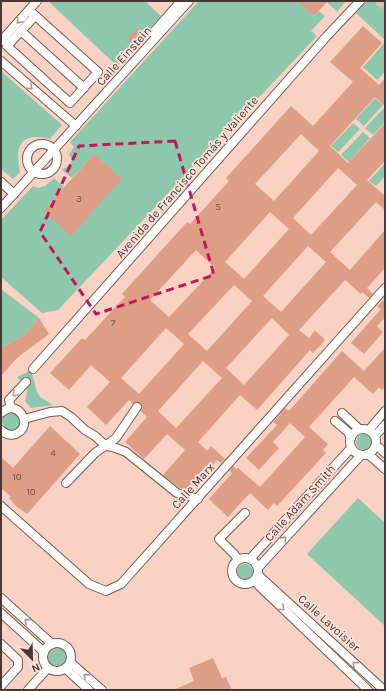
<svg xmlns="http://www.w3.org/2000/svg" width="386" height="691" viewBox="0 0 386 691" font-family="Karla,sans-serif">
  <rect width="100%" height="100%" fill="#fde3da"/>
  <rect fill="#fad2c4" x="1" y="1" width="384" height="689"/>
  <g fill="#8dc7ac">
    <polygon points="48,1 145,1 161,16 119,65 117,66"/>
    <polygon points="199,1 297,1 314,16 319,11 325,16 311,31 317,36 58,310 42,313 1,277 1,220 33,186 38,188 45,186 54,178 64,187 43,211 121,179 94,154 72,178 62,170 68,166 72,160 69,154 74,147 70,142"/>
    <polygon points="328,1 346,1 337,12 327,2"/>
    <polygon points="367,1 385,1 385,40 356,13"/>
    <polygon points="385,42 385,72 377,80 363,67"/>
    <path d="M1,71L62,125L50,139C35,135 19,135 18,155C18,160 19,166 20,172L13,179L1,169Z"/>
    <polygon points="375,98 383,105 364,126 356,119"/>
    <polygon points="385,107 385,122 373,135 365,128"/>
    <polygon points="353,123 360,129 338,152 331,146"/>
    <polygon points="363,132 370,138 349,162 341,155"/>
    <polygon points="385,163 385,176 376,186 369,181"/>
    <polygon points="1,289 39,318 25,335 1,348"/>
    <polygon points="31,370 37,392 40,397 53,405 31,408 25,401 28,387 30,385 23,379 21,381 17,377"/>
    <circle cx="11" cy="421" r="9"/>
    <circle cx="364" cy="442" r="8"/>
    <polygon points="358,498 385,523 385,626 307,554"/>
    <circle cx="245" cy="572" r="8"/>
    <circle cx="57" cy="657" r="9"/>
  </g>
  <g fill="#de9d85" fill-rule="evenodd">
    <polygon points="297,1 328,1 314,16"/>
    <path d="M363,26L382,43L360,68L379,85L385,78V106L375,97L330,146L348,163L385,123V161L367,180L385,196V210L376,202L330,252L350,270L385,230V268L367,288L373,294L369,298L362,292L361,294L345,280L299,330L309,338L315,330L325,340L313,353L310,350L257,410L240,395L198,442L207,451L211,446L225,459L221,463L217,460L209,469L206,466L186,490L180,488L163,475L185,450L167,434L144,459L125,442L147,417L141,411L142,407L140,403L137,402L133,404L129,400L106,425L87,407L110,382L91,365L69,390L50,373L82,338L85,340L125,297L122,294L187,222L190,224L229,181L226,178L291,106L313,126L353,82L330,62ZM301,134L319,151L274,201L255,184ZM338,168L357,185L311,235L293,218ZM270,212L289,229L244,279L225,262ZM308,246L326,262L281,312L263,296ZM196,250L215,268L169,317L150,300ZM234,285L252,301L207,351L188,334ZM272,318L289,335L244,385L226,368ZM166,328L184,344L139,394L121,378ZM203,361L222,378L176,428L158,411Z"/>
    <polygon points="137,28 144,35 134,45 127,38"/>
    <polygon points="94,154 122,179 71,236 43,211"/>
    <polygon points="385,299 385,318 377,326 383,332 364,354 351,343 381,309 377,306"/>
    <polygon points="39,318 49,334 17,358 1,376 1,348 25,335"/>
    <polygon points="385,348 385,386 382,390 379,387 373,394 354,377 309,427 328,444 323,450 326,453 277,506 274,503 268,510 250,493 228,517 209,499 232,473 229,471 233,466 236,469 238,468 260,487 305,437 290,423 273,442 279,448 259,470 246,458 277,425 273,422 285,408 289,411 342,351 364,371"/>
    <polygon points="50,426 80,454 27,514 16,506 9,498 11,497 1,488 1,457 13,468"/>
    <polygon points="213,658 222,678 226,677 232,690 173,690 194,681 189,668"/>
  </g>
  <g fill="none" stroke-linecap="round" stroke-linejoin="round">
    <polyline stroke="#d8c1b9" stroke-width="8" stroke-dasharray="8 4" stroke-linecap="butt" points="378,1 385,7"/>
    <g stroke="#755a51" stroke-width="10">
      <g id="minor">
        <polyline points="29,10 98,72 70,103 7,46 35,16"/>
        <polyline points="21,31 84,88"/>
        <polyline points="153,33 181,1"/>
        <polyline points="1,41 37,1"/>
        <polyline points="1,61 76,126"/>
        <circle cx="42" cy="159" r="15"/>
        <polyline points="1,182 14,194"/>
        <polyline points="1,208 189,1"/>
        <polyline points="33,369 327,36 360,1"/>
        <polyline points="11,408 9,400 26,382"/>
        <path d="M1,413C17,397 35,425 16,434C10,436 5,434 1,430"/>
        <polyline points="342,413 359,429"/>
        <polyline points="24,419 50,412 62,411 71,417 85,430 95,436 106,446 113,447 126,452 177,493 198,499"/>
        <polyline points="335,421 348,432 351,438"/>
        <circle cx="363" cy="442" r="13"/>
        <polyline points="369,430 385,411"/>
        <polyline points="375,436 385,425"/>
        <polyline points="376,445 385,453"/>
        <polyline points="368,454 385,469"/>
        <polyline points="66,483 95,453 116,438 137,407"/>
        <polyline points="1,506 89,584 106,591 121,584 385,288"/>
        <circle cx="245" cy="571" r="13"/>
        <polyline points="250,559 351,448"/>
        <polyline points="238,560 235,555 219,539 245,513"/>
        <polyline points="258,568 361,455"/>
        <polyline points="258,575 384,690"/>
        <polyline points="254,581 368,690"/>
        <polyline points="1,598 52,644"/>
        <polyline points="1,613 44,652"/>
        <circle cx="57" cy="657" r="14"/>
        <polyline points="1,644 18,660 18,667 1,686"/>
        <polyline points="70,662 102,690"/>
        <polyline points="65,668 89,690"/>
        <polyline points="28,690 48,668"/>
      </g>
    </g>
    <use href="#minor" stroke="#fff" stroke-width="8"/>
  </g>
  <defs><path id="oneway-chevron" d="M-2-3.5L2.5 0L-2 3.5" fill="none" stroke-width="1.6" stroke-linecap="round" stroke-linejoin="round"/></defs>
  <g stroke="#a29c9a">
    <use href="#oneway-chevron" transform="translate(19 21) rotate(132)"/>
    <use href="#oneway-chevron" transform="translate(30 87) rotate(42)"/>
    <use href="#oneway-chevron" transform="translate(15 394) rotate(133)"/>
    <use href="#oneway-chevron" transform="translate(284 539) rotate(-48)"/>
    <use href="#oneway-chevron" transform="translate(282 608) rotate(43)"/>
    <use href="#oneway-chevron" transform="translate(27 621) rotate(-138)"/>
    <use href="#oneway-chevron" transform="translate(355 664) rotate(-138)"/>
    <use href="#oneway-chevron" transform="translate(86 676) rotate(-138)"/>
  </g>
  <path fill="none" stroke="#c2185b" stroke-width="3" stroke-dasharray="8 5" stroke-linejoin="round" d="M175,141L214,275L96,314L40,232L79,146Z"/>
  <g text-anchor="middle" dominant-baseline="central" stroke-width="3.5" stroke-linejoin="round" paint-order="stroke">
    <g font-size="10" fill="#6c5249">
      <text x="79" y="199">3</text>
      <text x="218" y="207">5</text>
      <text x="113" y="323">7</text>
      <text x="53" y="453">4</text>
      <text x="17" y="477">10</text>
      <text x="31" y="492">10</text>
    </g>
    <g font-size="12" fill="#463935" stroke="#fde3da">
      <text transform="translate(124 56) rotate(-48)">Calle Einstein</text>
      <text transform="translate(187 177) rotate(-49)">Avenida de Francisco Tomás y Valiente</text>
      <text transform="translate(193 486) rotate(-48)">Calle Marx</text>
      <text transform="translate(300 503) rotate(-48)">Calle Adam Smith</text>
      <text transform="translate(329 623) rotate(42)">Calle Lavoisier</text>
    </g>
  </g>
  <rect width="386" height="691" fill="none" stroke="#463935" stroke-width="4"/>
  <g transform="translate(32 659) rotate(157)" stroke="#fde3da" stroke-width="3" paint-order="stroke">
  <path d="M0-3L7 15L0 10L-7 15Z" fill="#463935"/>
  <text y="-6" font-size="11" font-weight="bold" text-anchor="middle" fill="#463935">N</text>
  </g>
</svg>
